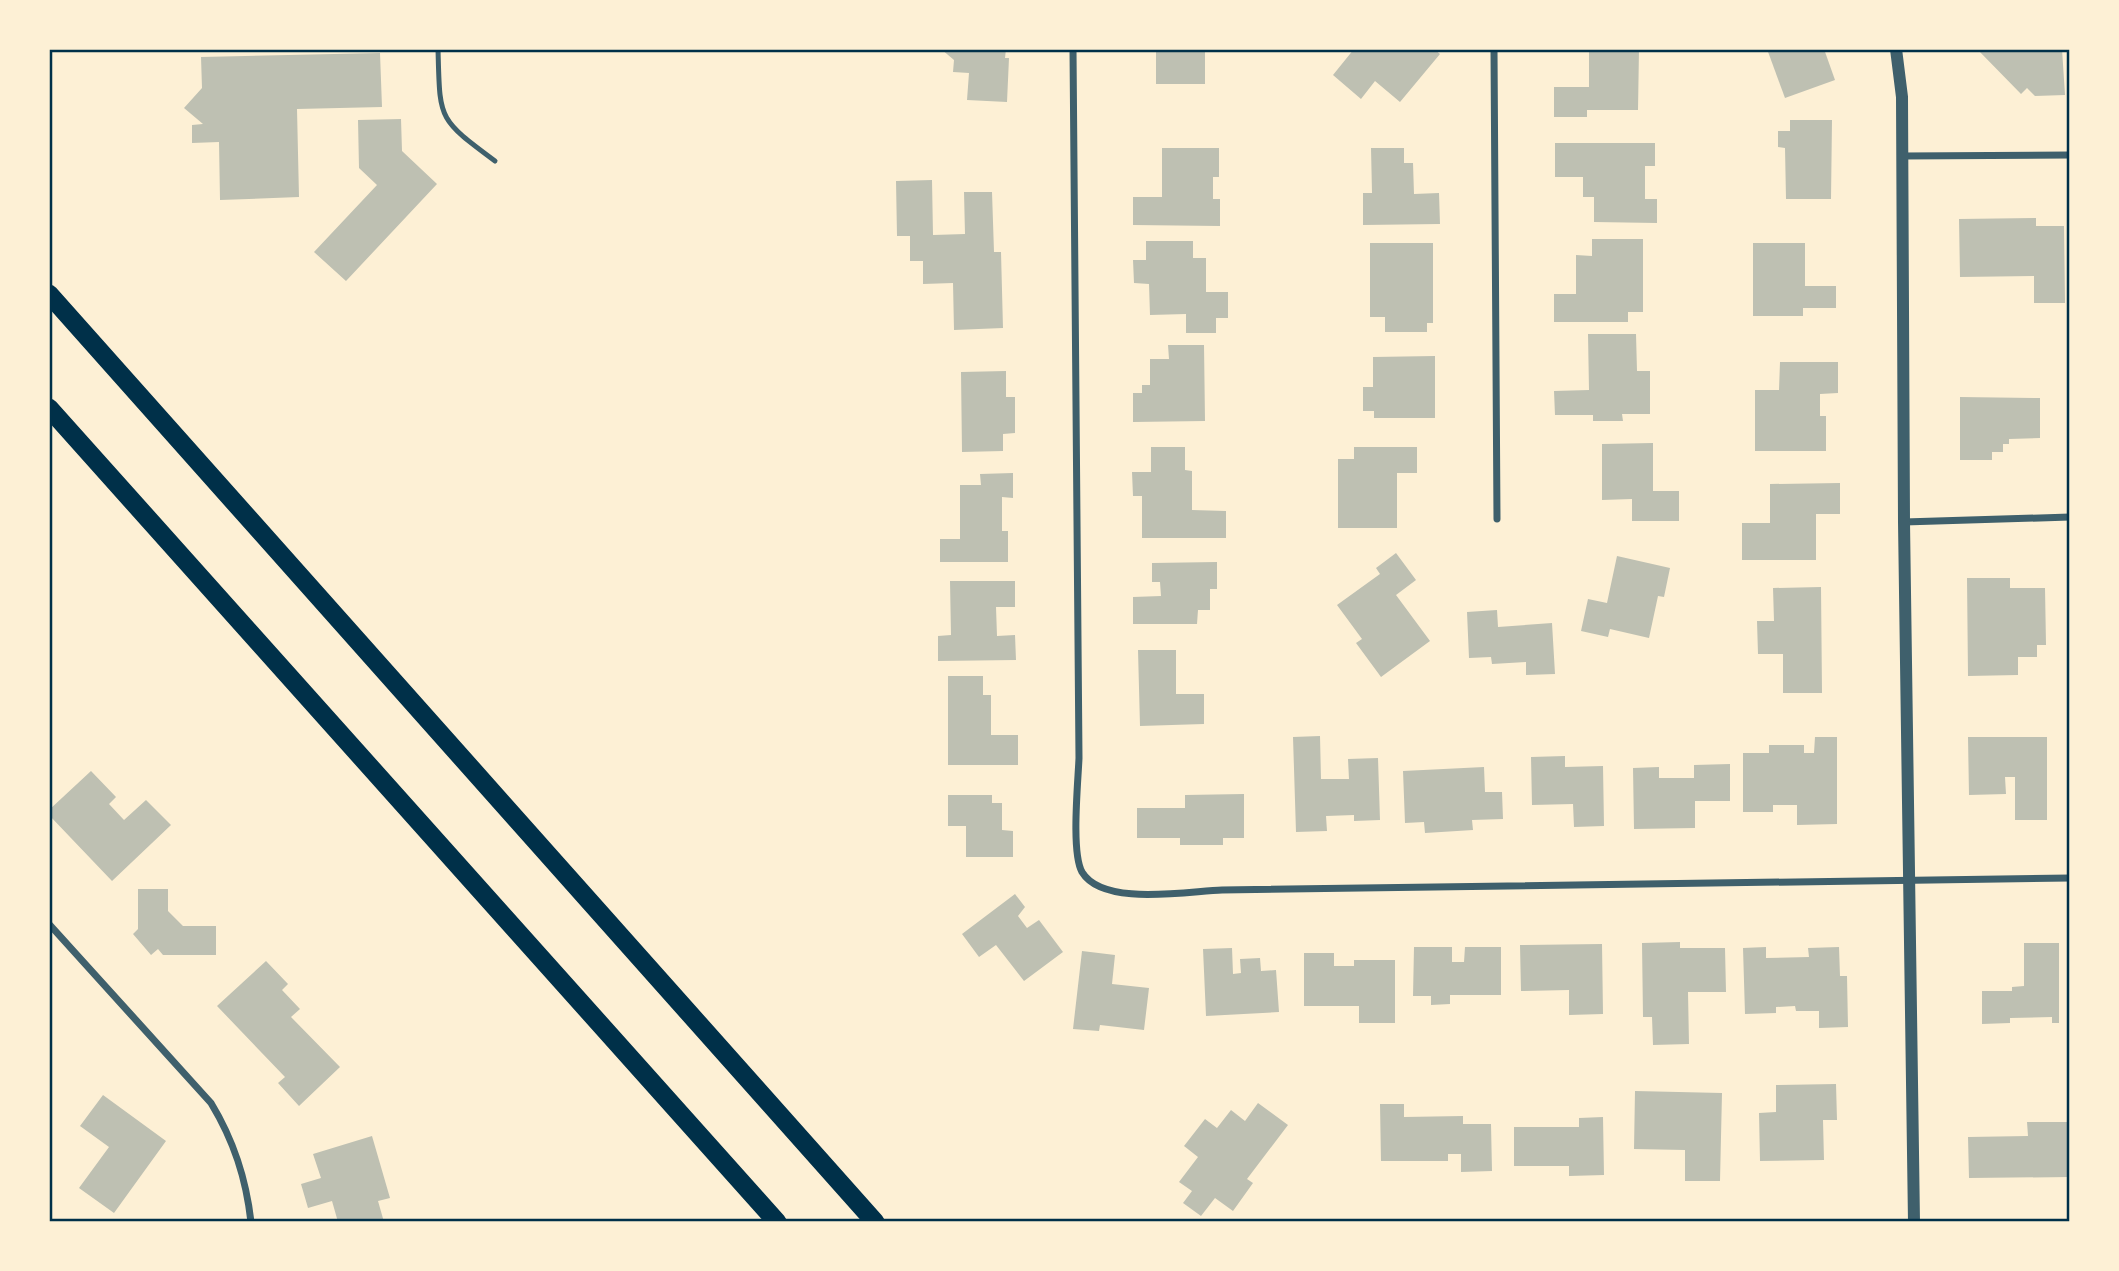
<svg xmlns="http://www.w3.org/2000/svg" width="2119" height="1271" viewBox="0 0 2119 1271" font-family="Lato,sans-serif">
  <rect width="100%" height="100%" fill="#fdf0d5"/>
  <g fill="#bec0b2">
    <polygon points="941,49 1006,49 1005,58 1009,58 1007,102 967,100 969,73 953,72 954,60"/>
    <rect x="1156" y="49" width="49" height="35"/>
    <polygon points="1354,49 1434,49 1440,54 1400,102 1375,81 1361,99 1333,75"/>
    <polygon points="1589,49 1639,49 1638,110 1587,110 1587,117 1554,117 1554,87 1589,87"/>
    <polygon points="1767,49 1824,49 1835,80 1785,98"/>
    <polygon points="1977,49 2062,49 2065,95 2035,96 2027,88 2021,94"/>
    <polygon points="380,53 382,107 297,109 299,197 220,200 219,142 192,143 192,125 203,124 184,108 202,88 201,57"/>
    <polygon points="401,119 402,151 437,184 346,281 314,252 377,185 359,168 358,120"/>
    <polygon points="1790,120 1832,120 1831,199 1786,199 1785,148 1778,147 1778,131 1790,131"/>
    <polygon points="1555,143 1655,143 1655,166 1645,166 1645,199 1657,199 1657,223 1594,222 1594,197 1583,197 1583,177 1555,177"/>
    <polygon points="1162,148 1219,148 1219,177 1213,177 1213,199 1220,199 1220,226 1133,225 1133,197 1162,197"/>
    <polygon points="1371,148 1404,148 1404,163 1413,163 1414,194 1439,193 1440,224 1363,225 1363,193 1372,193"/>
    <polygon points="932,180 933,235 965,234 964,192 992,192 994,252 1001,252 1003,328 954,330 953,283 923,284 923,261 910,261 910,236 897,236 896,181"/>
    <polygon points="2036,218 2036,226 2064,226 2065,303 2034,303 2034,276 1960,277 1959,219"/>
    <polygon points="1592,239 1643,239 1643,312 1628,312 1628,322 1554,322 1554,294 1576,294 1576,255 1592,256"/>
    <polygon points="1146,241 1193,241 1193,258 1206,258 1206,292 1228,292 1228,318 1216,318 1216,333 1186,333 1186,314 1150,315 1149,284 1134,283 1133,260 1146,260"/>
    <polygon points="1370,243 1433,243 1433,323 1427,323 1427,332 1385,332 1385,317 1370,317"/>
    <polygon points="1753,243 1805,243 1805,286 1836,286 1836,308 1803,308 1803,316 1753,316"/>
    <polygon points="1588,334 1636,334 1637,371 1650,371 1650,414 1622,414 1623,421 1593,421 1593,415 1555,415 1554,391 1589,390"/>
    <polygon points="1168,345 1204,345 1205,421 1133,422 1133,393 1142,393 1142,385 1150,385 1150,359 1169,359"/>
    <polygon points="1435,356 1435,418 1374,418 1374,411 1363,411 1363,387 1373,387 1373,357"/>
    <polygon points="1780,362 1838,362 1838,393 1820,394 1820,416 1826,416 1826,451 1755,451 1755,390 1779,390"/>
    <polygon points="1006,371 1006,397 1015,397 1015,433 1003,434 1003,451 962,452 961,372"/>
    <polygon points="1960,397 2040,398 2040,438 2009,439 2009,444 2003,444 2003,452 1992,452 1992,460 1960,460"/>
    <polygon points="1653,443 1653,491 1679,491 1679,521 1632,521 1632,499 1602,500 1602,444"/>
    <polygon points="1151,447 1185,447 1185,470 1192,471 1192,510 1226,511 1226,538 1142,538 1142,496 1133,496 1132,472 1151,472"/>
    <polygon points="1354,447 1417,447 1417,473 1397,473 1397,528 1338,528 1338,459 1354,459"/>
    <polygon points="1013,473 1013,498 1002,497 1002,531 1008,531 1008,562 940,562 940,539 960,539 960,485 981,485 980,474"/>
    <polygon points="1840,483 1840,514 1816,514 1816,560 1742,560 1742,523 1770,523 1770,484"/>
    <polygon points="1396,553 1416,580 1396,595 1430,641 1381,677 1356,643 1362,639 1337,605 1380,574 1376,568"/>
    <polygon points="1617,556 1670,568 1664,597 1658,596 1649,638 1610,629 1608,637 1581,631 1588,599 1607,603"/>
    <polygon points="1217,562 1217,589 1210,589 1210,610 1198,610 1197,624 1133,624 1133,597 1161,596 1160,582 1152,582 1152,563"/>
    <polygon points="1967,578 2010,578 2010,588 2045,588 2046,645 2037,645 2037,657 2018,657 2018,675 1968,676"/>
    <polygon points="950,581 1015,581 1015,607 996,607 997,636 1015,635 1016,660 938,661 938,636 951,635"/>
    <polygon points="1821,587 1822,693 1783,693 1783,654 1758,654 1757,621 1774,621 1773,588"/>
    <polygon points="1497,610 1498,627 1552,623 1555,674 1526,675 1526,662 1492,664 1491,657 1469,658 1467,612"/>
    <polygon points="1138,650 1176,650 1176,694 1204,694 1204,724 1140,726"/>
    <polygon points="948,676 983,676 983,695 991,695 991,735 1018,735 1018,765 948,765"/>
    <polygon points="1320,736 1321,779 1349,779 1348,759 1378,758 1380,820 1354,821 1354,815 1326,816 1327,831 1296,832 1293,737"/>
    <polygon points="1815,737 1837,737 1837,824 1797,825 1797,805 1773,805 1773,812 1743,812 1743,753 1769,753 1769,745 1804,745 1804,753 1814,753"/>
    <polygon points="1968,737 2047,737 2047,820 2015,820 2015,777 2005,777 2006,794 1969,795"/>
    <polygon points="1565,756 1565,767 1603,766 1604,826 1574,827 1573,804 1532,805 1531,757"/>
    <polygon points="1730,764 1730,801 1695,801 1695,828 1634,829 1633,768 1659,767 1659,778 1694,778 1694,765"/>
    <polygon points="1484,767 1485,792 1502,792 1503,819 1472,820 1473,830 1425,833 1424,822 1405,823 1403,771"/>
    <polygon points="91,771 116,797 109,804 124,820 146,800 171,825 112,881 49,815 49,810"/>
    <polygon points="1244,794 1244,838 1223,838 1223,845 1180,845 1180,838 1137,838 1137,808 1185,808 1185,795"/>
    <polygon points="948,795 992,795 992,803 1002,803 1002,830 1013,831 1013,857 966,857 966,826 948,826"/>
    <polygon points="138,889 168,889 168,911 183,926 216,926 216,955 163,955 158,949 151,955 133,934 138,929"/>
    <polygon points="1015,894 1025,907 1018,916 1027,928 1039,920 1063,952 1024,981 996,945 979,957 962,934"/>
    <polygon points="1680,942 1680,948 1725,948 1726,992 1688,992 1689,1044 1653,1045 1652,1017 1643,1017 1642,943"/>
    <polygon points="2024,943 2059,943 2059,1023 2052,1023 2052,1017 2010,1018 2010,1023 1982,1024 1982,991 2012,991 2012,987 2024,986"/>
    <polygon points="1602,944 1603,1014 1569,1015 1569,990 1521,991 1520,945"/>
    <polygon points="1414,947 1452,947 1452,962 1464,962 1465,947 1501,947 1501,995 1450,995 1450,1004 1431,1005 1431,996 1413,996"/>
    <polygon points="1766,947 1766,958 1809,957 1808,948 1839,947 1840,976 1847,976 1848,1027 1819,1028 1819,1011 1796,1011 1795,1006 1776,1007 1776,1013 1745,1014 1743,948"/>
    <polygon points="1232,948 1233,974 1241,973 1240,959 1260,958 1261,971 1276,970 1279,1012 1206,1016 1203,949"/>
    <polygon points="1082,951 1115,955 1112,984 1149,988 1144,1030 1100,1025 1099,1031 1073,1029"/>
    <polygon points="1304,953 1334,953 1334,966 1354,966 1354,960 1395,960 1395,1023 1359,1023 1359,1006 1304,1006"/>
    <polygon points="266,961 288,984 282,990 300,1009 291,1017 340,1067 299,1106 278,1083 285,1077 217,1006"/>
    <polygon points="1836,1084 1837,1120 1823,1120 1824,1160 1760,1161 1759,1113 1776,1112 1776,1085"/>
    <polygon points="1635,1091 1722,1093 1720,1181 1685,1181 1685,1150 1634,1149"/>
    <polygon points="103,1095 166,1141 114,1213 79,1188 109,1147 80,1126"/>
    <polygon points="1258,1103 1288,1125 1247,1179 1253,1183 1233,1211 1215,1198 1201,1216 1183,1203 1192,1191 1179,1182 1198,1157 1184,1146 1205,1119 1217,1128 1231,1110 1245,1121"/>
    <polygon points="1380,1104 1404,1104 1404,1117 1463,1116 1463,1124 1491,1124 1492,1171 1461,1172 1461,1154 1448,1154 1448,1161 1381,1161"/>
    <polygon points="1603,1117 1604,1175 1569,1176 1569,1166 1514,1166 1514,1127 1579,1127 1579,1118"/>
    <polygon points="2027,1122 2070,1122 2070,1177 1969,1178 1968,1137 2028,1136"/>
    <polygon points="372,1136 390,1198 378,1201 384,1222 338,1222 332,1201 308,1208 301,1184 321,1178 313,1154"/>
  </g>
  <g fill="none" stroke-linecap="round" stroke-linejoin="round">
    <path stroke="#3f606c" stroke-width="5" d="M438,49C440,120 437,118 495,161"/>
    <g stroke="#3f606c" stroke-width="7">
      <path d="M1073,49L1079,758C1078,783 1071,852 1082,872C1103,907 1188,891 1222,890L2070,878"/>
      <polyline points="1494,49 1497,519"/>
      <polyline points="1903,156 2070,155"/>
      <polyline points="1904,522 2070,517"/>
      <path d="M49,924L211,1103C234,1141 246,1178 251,1222"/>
    </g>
    <polyline stroke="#3f606c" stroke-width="12" points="1896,49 1902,97 1904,522 1914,1222"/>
    <g stroke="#003049" stroke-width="19">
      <polyline points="49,294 875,1222"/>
      <polyline points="49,408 777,1222"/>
    </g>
  </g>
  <rect width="2119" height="1271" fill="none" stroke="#fdf0d5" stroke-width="102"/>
  <rect x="51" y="51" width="2017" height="1169" fill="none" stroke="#003049" stroke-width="2.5"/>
</svg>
